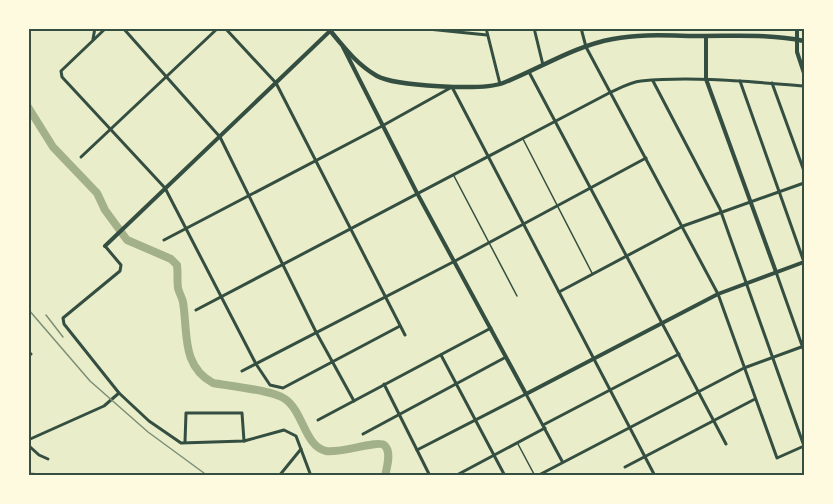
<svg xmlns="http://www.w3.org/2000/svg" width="833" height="504" viewBox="0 0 833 504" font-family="'Public Sans',sans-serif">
  <rect width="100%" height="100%" fill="#e9edc9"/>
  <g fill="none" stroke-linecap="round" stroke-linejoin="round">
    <path stroke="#a3b18a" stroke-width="8" d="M28,107L53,147L97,193L105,210L127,240L171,259L177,265C178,273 177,281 178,288C179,293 182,297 183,302C188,332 181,366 213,383C230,386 272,390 285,399C303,411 305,447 326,451C339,454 378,440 384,445C392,451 387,467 385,476"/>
    <g stroke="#344e41" stroke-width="1.5">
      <polyline points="523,139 592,273"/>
      <polyline points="454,176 517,296"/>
      <polyline points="518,444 535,476"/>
    </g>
    <g stroke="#344e41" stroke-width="3">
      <polyline points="106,28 61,71 62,77 165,188 256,364 270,385 283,388 400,326"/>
      <polyline points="123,28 220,137 316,332 354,401"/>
      <polyline points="225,28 276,83 405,335"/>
      <polyline points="418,28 487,35"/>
      <polyline points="486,28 500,84"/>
      <polyline points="534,28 543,65"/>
      <polyline points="581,28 586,47 718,294 777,458 804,446 720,209 653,81"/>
      <polyline points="93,39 95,28"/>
      <polyline points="529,72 726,444"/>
      <polyline points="740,81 804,262"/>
      <polyline points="772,83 804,171"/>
      <polyline points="81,157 218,28"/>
      <polyline points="164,240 382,126 452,87 655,476"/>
      <polyline points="105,246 121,265 120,271 63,318 64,324 119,393 149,421 181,443 244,441 284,430 296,436 311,476"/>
      <polyline points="776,272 804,351"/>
      <polyline points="559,292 683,226 804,183"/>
      <path d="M196,310L611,92C620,88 631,82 641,81C695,76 751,82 804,86"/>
      <polyline points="28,355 31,354"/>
      <polyline points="441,355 505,476"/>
      <polyline points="242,371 455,261 646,158"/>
      <polyline points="384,384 430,476"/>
      <polyline points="318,420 491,328"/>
      <polyline points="543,425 679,354"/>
      <polyline points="363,434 506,357"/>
      <polyline points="28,440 104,406 119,393"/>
      <polyline points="185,442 186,413 242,413 244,441"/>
      <polyline points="28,445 39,455 48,459"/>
      <polyline points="417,450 526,394 562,461"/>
      <polyline points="625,467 755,399"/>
      <polyline points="28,474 57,476"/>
      <polyline points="279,476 301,449"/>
      <polyline points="368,476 368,475"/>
      <polyline points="455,476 545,428"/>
      <polyline points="537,476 744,368 804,346"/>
    </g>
    <g stroke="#344e41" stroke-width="4">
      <polyline points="797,28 797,52 804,73"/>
      <polyline points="706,36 706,79 776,272"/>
      <polyline points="343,47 417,193 526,394 718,294 804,262"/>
      <polyline points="105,246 330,31"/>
    </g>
    <path stroke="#344e41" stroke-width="4.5" d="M328,28C343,46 356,64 377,76C395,86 482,91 503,83C539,69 574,46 613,39C643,33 674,36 704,36C738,36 772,34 804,41"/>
    <g stroke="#7c8e77" stroke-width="1.5">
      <polyline points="28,309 90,381 148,432 208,476"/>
      <polyline points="46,315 63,337"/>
    </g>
  </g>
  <rect width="833" height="504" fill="none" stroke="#fefae0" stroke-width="60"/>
  <rect x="30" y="30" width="773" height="444" fill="none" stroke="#344e41" stroke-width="2"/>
</svg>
